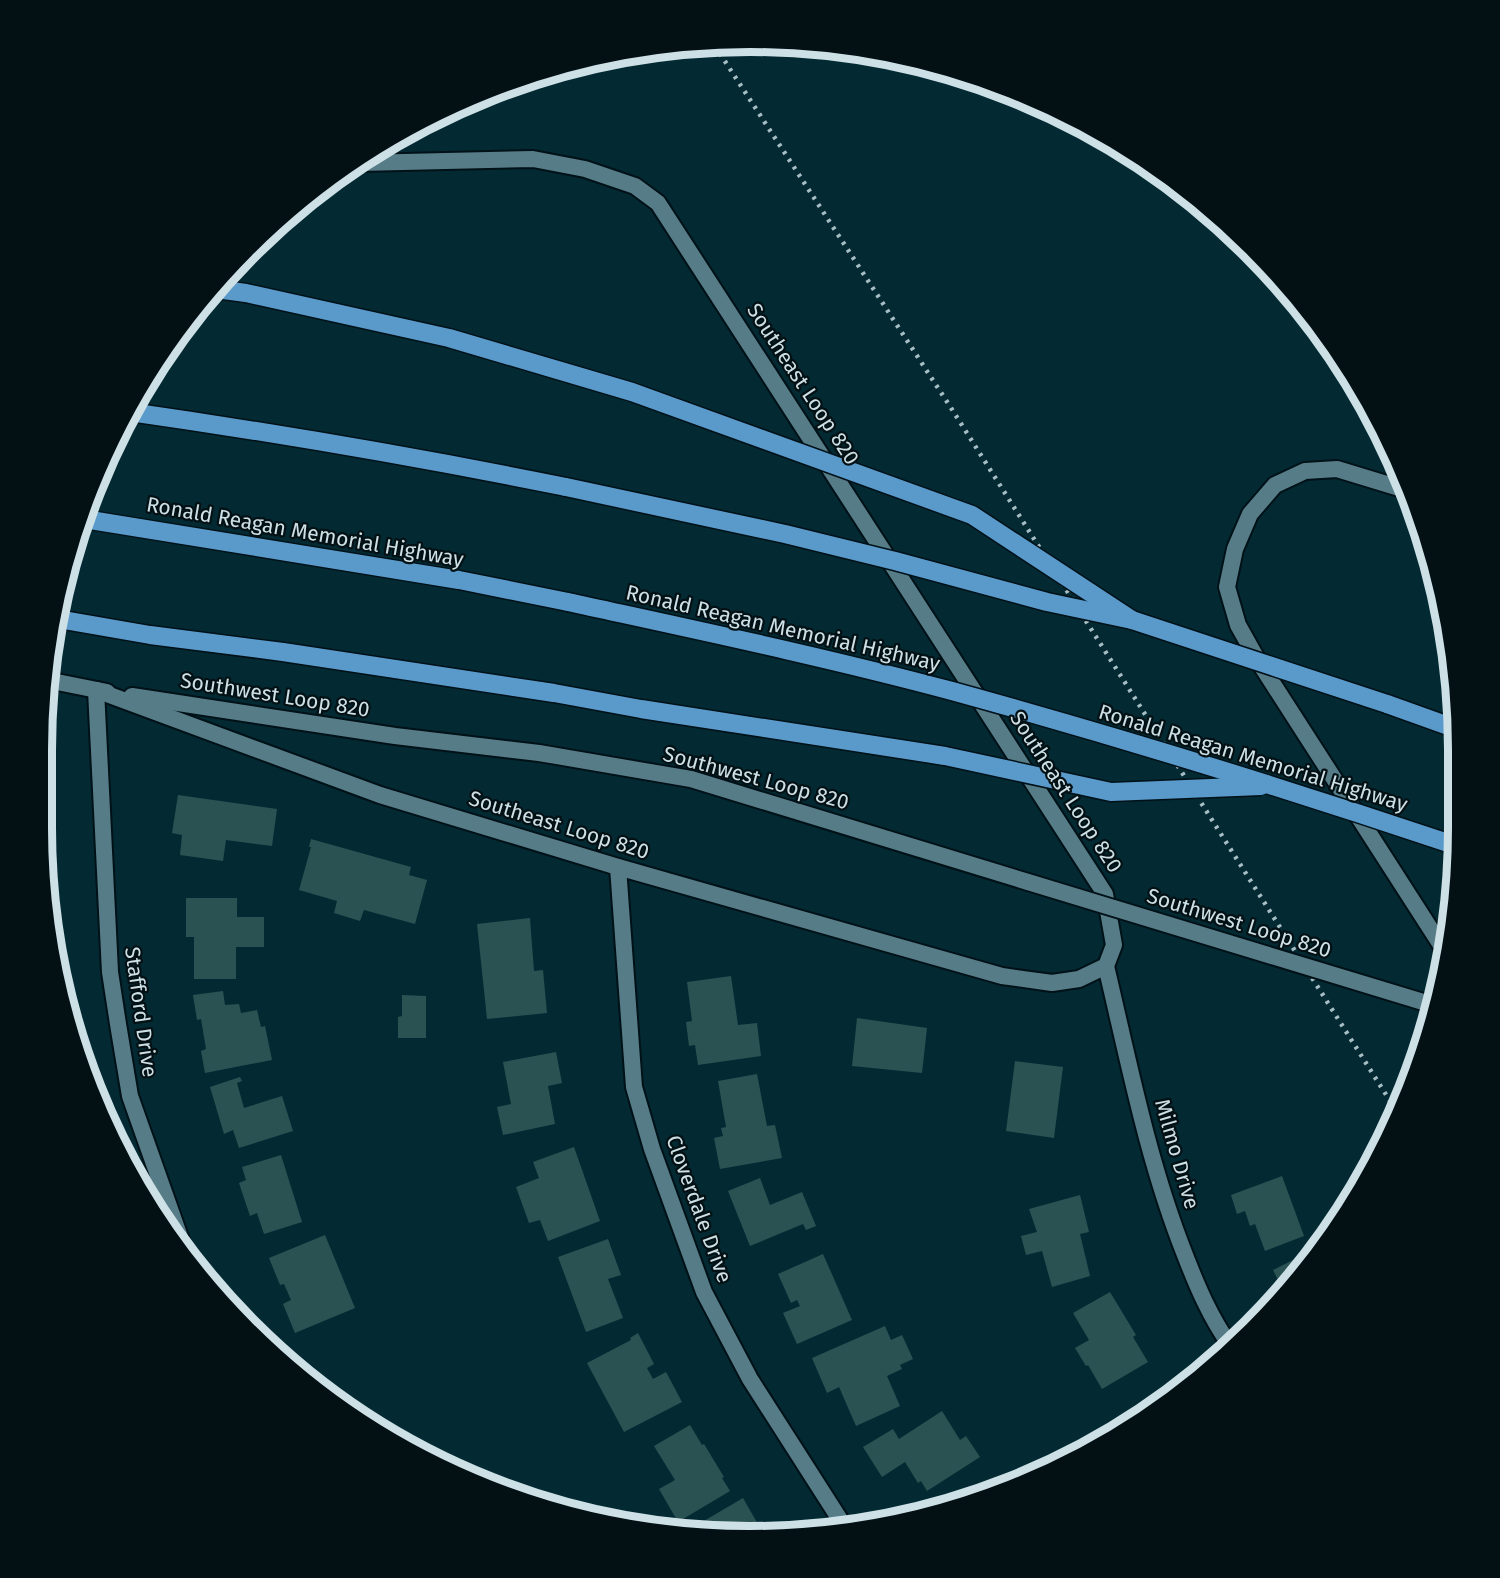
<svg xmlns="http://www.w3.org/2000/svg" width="1500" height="1578" viewBox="0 0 1500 1578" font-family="'Fira Sans',sans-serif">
  <rect width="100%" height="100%" fill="#032a33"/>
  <g fill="#2a5252">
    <polygon points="178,795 277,809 272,846 226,840 223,861 180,855 182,835 172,833"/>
    <polygon points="311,839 411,867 409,875 427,880 415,924 364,910 360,921 334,913 337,901 299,890 311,847 309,847"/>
    <polygon points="186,898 237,898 237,917 264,917 264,947 236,947 236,979 194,979 194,937 186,937"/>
    <polygon points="530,918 534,971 543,970 547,1013 487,1019 477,924"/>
    <polygon points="731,976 738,1025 757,1023 761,1056 698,1065 695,1045 689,1046 686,1022 692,1021 687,982"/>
    <polygon points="223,991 225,1005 239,1004 241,1013 257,1010 261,1027 265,1026 272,1060 205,1073 201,1051 206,1049 201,1019 197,1020 193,995"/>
    <polygon points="402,995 426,996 426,1038 398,1038 398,1017 402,1016"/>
    <polygon points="857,1018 927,1028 922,1073 852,1066"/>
    <polygon points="556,1052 562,1083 548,1086 555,1124 503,1135 497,1107 511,1104 503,1062"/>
    <polygon points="1015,1061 1063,1067 1054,1138 1006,1131"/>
    <polygon points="757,1074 767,1126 775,1125 782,1158 720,1169 714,1138 723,1136 721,1128 726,1127 718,1081"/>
    <polygon points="240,1077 242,1081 237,1083 244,1108 282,1096 293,1131 239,1148 233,1130 224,1134 210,1087"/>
    <polygon points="574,1147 600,1221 548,1241 540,1220 529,1223 516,1187 539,1178 533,1162"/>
    <polygon points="281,1155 302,1222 264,1234 257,1213 250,1216 239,1183 246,1180 242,1167"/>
    <polygon points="1282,1176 1304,1236 1265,1251 1255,1224 1250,1226 1245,1211 1237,1214 1231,1195"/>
    <polygon points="760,1178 770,1205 802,1192 816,1226 806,1230 803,1224 750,1246 728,1191"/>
    <polygon points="1080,1195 1089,1232 1080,1234 1090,1276 1052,1287 1042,1251 1026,1255 1021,1236 1037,1232 1029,1209"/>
    <polygon points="325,1235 355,1308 295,1333 283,1304 291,1300 284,1284 280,1285 269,1258"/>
    <polygon points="608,1239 621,1275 608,1279 623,1318 586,1332 558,1257"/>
    <polygon points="1317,1248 1283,1290 1273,1270"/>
    <polygon points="823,1254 852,1320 797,1344 783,1313 800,1306 797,1300 791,1303 778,1274"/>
    <polygon points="1110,1292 1136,1335 1133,1337 1148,1362 1102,1389 1088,1365 1086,1366 1075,1348 1089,1340 1073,1313"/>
    <polygon points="885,1326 891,1340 902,1335 913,1359 900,1365 902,1369 887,1376 900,1406 856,1426 839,1387 827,1393 812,1358"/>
    <polygon points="638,1333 654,1364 647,1368 653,1379 666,1372 682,1402 624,1432 587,1363 631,1340 630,1338"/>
    <polygon points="942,1411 960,1440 966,1436 980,1457 927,1491 921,1481 918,1483 905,1462 882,1477 863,1447 893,1429 899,1439"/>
    <polygon points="690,1425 702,1445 704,1444 724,1477 722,1478 730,1491 678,1522 659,1489 675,1480 654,1446"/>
    <polygon points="743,1498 763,1533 703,1534 690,1532 694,1530 692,1528"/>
  </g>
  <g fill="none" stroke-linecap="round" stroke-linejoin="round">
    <g stroke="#001118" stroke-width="20">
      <g id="minor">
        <polyline points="96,690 110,972 118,1024 130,1096 187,1257"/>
        <polyline points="618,867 634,1087 652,1149 704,1292 750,1379 846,1529"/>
        <path d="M1106,966C1129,1063 1148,1162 1185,1255C1197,1286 1210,1317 1230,1345"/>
        <polyline points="1079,1452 1129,1422"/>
      </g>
    </g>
    <g stroke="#001118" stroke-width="20">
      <g id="secondary">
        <polyline points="1406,490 1337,469 1305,471 1275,485 1250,514 1235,549 1227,587 1238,625 1257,659 1446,953"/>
        <polyline points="47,680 107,692"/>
        <polyline points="96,690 380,795 618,867 1002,976 1052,983 1079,979 1106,966 1114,945 1105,894 658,203 635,186 585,169 533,159 360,163"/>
        <polyline points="132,696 395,736 539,753 691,779 1028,882"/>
      </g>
    </g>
    <g stroke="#001118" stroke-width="21">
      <g id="motorway">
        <path d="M130,412C277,433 422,458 566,487"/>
        <polyline points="84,519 459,580 568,602"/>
        <polyline points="58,619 150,635 283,652 554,693 641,709 945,756"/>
        <polyline points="1387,704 1454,728"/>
      </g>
    </g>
    <use href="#minor" stroke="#567c87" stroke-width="16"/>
    <use href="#secondary" stroke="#567c87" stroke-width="16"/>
    <use href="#motorway" stroke="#599acb" stroke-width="18"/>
    <polyline stroke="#a8bec5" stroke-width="4.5" stroke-dasharray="3 6" stroke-linecap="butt" points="715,46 953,411 1397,1112"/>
    <g stroke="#001118" stroke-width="20" stroke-linecap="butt">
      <polyline id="secondary-bridge" points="1028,882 1433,1005"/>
    </g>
    <g stroke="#001118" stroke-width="21" stroke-linecap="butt">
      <g id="motorway-bridge">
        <polyline points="216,289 246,293 449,338 632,392 972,515 1132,620"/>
        <polyline points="566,487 785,534 895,561 1047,602 1132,620 1387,704"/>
        <path d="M568,602C696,630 825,657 952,691C1119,737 1284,788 1448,843"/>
        <polyline points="945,756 1111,792 1261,786"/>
      </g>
    </g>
    <use href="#secondary-bridge" stroke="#567c87" stroke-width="16"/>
    <use href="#motorway-bridge" stroke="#599acb" stroke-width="18"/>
  </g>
  <g text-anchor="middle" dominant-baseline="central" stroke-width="4.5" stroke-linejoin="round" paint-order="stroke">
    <g font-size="21" fill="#cde0e6" stroke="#031014">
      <text transform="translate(803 384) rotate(57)">Southeast Loop 820</text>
      <text transform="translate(305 532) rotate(10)">Ronald Reagan Memorial Highway</text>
      <text transform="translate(783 628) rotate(13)">Ronald Reagan Memorial Highway</text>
      <text transform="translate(275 695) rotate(9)">Southwest Loop 820</text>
      <text transform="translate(1253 758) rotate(17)">Ronald Reagan Memorial Highway</text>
      <text transform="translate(756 778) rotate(15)">Southwest Loop 820</text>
      <text transform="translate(1066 792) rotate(57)">Southeast Loop 820</text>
      <text transform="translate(559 825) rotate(17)">Southeast Loop 820</text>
      <text transform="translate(1239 923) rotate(17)">Southwest Loop 820</text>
      <text transform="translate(141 1012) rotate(82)">Stafford Drive</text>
      <text transform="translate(1177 1154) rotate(74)">Milmo Drive</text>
      <text transform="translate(699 1209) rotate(70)">Cloverdale Drive</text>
    </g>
  </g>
  <path d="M0 0H1500V1578H0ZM750 52H750A698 698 0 0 1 1448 750V828A698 698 0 0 1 750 1526H750A698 698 0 0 1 52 828V750A698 698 0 0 1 750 52Z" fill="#031014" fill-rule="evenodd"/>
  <path fill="none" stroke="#cde0e6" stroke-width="8" d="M750 52H750A698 698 0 0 1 1448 750V828A698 698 0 0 1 750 1526H750A698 698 0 0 1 52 828V750A698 698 0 0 1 750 52Z"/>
</svg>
